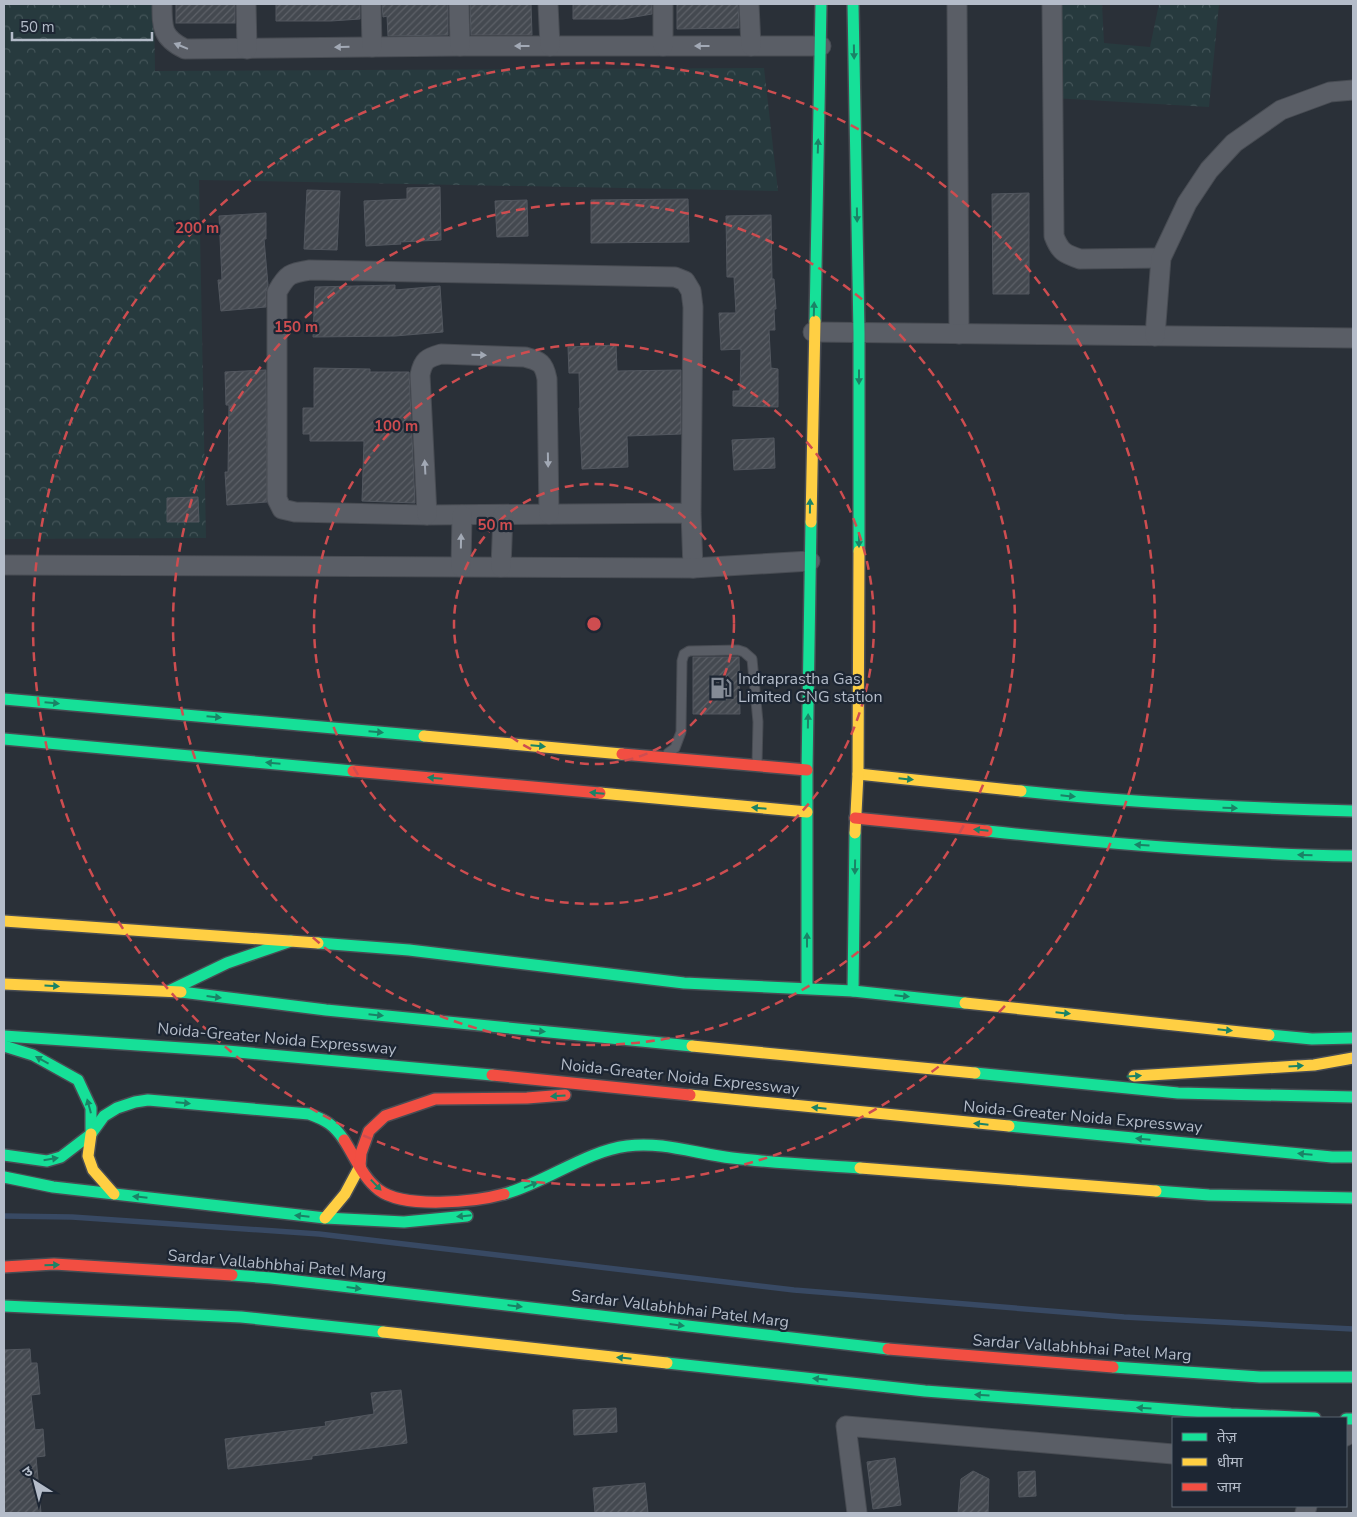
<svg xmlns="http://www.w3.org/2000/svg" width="1357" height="1517" viewBox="0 0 1357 1517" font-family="'Nunito Sans','Noto Sans Devanagari',sans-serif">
  <defs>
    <pattern id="park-crowns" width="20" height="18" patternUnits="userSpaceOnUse" patternTransform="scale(1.25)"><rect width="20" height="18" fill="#273a3e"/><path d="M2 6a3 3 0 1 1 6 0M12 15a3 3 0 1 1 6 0" fill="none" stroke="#445559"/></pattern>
    <pattern id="building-hatch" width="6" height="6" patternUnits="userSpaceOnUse" patternTransform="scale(1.25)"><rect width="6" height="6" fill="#444950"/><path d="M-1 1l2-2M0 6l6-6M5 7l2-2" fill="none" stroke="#5d6168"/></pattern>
  </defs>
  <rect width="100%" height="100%" fill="#2a3038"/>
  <g fill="url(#park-crowns)">
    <polygon points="4,4 154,4 155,71 764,68 778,191 199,180 206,538 4,539"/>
    <polygon points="1052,4 1102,4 1104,43 1150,47 1159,4 1219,4 1209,107 1053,98"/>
  </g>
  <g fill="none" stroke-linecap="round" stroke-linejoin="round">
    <polyline stroke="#384963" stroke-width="5.5" points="4,1216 72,1217 319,1234 794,1290 1124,1317 1353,1329"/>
  </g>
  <g fill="url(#building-hatch)" stroke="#52575f">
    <rect x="176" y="4" width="59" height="19"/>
    <polygon points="276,4 360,4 360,19 331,21 276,21"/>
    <polygon points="382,4 448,4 448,35 388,36 387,16 383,17"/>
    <polygon points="470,4 531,4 532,35 471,35"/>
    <polygon points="573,4 652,4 652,14 623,19 573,19"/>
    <polygon points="677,4 738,4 739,28 677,29"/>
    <polygon points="440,187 441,240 400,242 401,244 366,246 364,201 407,199 407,188"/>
    <polygon points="307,190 340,191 337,250 304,249"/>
    <polygon points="1029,193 1029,294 993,294 992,194"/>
    <polygon points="688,199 689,242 591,243 591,200"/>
    <polygon points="527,200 528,236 497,237 495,201"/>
    <polygon points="266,213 266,239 264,239 268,285 266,292 266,307 221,311 218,280 222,280 219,216"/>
    <polygon points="771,215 772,279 774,279 776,309 774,309 775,330 769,330 771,368 778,369 778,407 733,406 733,391 740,391 741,349 721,350 719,313 736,313 734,277 727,277 726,216"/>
    <polygon points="395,285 395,290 440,286 443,332 395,336 313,337 315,287"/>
    <polygon points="616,345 617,371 681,370 681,434 627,436 628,467 582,469 579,408 580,408 579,373 569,373 568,347"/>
    <polygon points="314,368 370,369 370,372 409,372 415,503 362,501 364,441 310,441 310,434 303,434 303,408 314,408"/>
    <polygon points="266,370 267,502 227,505 225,472 228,472 229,405 226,405 225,372"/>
    <polygon points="774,438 775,468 734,470 732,440"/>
    <polygon points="198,497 199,522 167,522 167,498"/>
    <polygon points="693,657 739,657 740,714 693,714"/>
    <polygon points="30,1349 31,1363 37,1363 40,1394 31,1395 35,1430 43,1429 45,1456 36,1457 41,1513 4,1513 4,1350"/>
    <polygon points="401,1390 407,1443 312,1456 312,1459 228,1469 225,1439 326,1426 325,1422 374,1414 371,1393"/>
    <polygon points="616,1408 617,1432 574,1435 573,1410"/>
    <polygon points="895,1458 901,1505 873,1509 867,1462"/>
    <polygon points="973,1471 989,1479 988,1513 958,1513 961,1479"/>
    <polygon points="1035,1471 1036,1496 1019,1497 1018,1472"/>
    <polygon points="645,1483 648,1513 595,1513 593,1488"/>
  </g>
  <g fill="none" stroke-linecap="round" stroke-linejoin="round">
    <g stroke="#484c53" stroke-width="11">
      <polyline id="lane" points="668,753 675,748 681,732 682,661 684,654 689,651 738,650 744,652 752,659 758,722 757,765"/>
    </g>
    <g stroke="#484c53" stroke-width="21">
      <g id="street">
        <path d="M162,4C162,28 162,38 185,49L460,46H821"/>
        <polyline points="246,4 247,49"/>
        <polyline points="371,4 372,47"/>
        <polyline points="459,4 460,46"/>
        <polyline points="548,4 550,46"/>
        <polyline points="663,4 663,46"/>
        <polyline points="749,4 751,46"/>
        <polyline points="957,4 959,334"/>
        <path d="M1052,4L1054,236C1060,252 1065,254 1080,259L1161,258"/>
        <polyline points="813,332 1353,338"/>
        <polyline points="1155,336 1161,258 1187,203 1209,170 1234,143 1281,110 1330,92 1353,90"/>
        <path d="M691,513L427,515L295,512L282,509L277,499V292C287,274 290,273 310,270L675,277L685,281L691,291L693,307L691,513L693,568"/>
        <path d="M427,515L420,375C423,360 427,358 441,354L525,357C540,361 544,363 547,379L549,514"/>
        <polyline points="4,565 693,568 810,561"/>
        <polyline points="461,567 462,515"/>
        <polyline points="501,567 503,515"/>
        <polyline points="1346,1436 1353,1424"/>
        <polyline points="857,1513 846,1426 1173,1454"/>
        <polyline points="1305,1513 1307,1506"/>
      </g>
    </g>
    <g stroke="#484c53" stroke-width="14">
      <g id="fast">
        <polyline points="853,4 859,333 859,551"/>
        <polyline points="815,321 821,4"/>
        <polyline points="4,699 424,736"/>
        <polyline points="4,739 353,771"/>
        <path d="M1021,791C1132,803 1242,808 1353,811"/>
        <path d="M987,831C1109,844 1231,854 1353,856"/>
        <polyline points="318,943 409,950 684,983 853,991 965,1003"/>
        <polyline points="807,988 807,770 811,522"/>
        <polyline points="169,991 227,963 291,941"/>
        <polyline points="853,991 855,833"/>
        <polyline points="181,992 326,1010 692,1046"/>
        <polyline points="1269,1035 1312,1039 1353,1038"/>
        <polyline points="4,1036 227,1051 492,1075"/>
        <polyline points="4,1046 33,1055 78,1080 91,1108 91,1134"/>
        <polyline points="975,1073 1178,1093 1353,1097"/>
        <polyline points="1009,1126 1332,1157 1353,1157"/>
        <path d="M4,1155L47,1161L61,1157L91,1134L104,1116L117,1108L135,1102L148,1100L309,1114C326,1120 334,1125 344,1140"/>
        <polyline points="4,1177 53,1187 325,1218 404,1222 467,1216"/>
        <polyline points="1156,1191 1209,1195 1353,1198"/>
        <path d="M504,1194C545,1183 586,1151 627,1146C662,1141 697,1154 732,1158C774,1163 818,1165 860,1168"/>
        <polyline points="232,1275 271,1278 888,1349"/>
        <polyline points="4,1306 241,1317 383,1332"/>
        <polyline points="667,1363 925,1391 1231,1414 1315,1418"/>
        <polyline points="1113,1367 1260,1377 1353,1377"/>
        <polyline points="1346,1419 1353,1419"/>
      </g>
    </g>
    <g stroke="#484c53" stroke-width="14">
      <g id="slow">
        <polyline points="811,522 815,321"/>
        <polyline points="424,736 622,754"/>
        <polyline points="858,774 1021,791"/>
        <polyline points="600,793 807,812"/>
        <polyline points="855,833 858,774 859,551"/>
        <polyline points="4,921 318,943"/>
        <polyline points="4,984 181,992"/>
        <polyline points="965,1003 1269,1035"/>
        <polyline points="692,1046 975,1073"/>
        <polyline points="1134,1076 1314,1065 1353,1058"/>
        <polyline points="690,1095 1009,1126"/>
        <polyline points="91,1134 88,1156 93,1170 114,1194"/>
        <polyline points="860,1168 1156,1191"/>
        <polyline points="325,1218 345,1194 360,1166"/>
        <polyline points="383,1332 667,1363"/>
      </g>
    </g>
    <g stroke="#484c53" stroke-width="14">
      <g id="jam">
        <polyline points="622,754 807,770"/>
        <polyline points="353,771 600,793"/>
        <polyline points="855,818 987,831"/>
        <polyline points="492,1075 690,1095"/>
        <path d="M344,1140C355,1157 363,1178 379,1190C404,1209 475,1202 504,1194"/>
        <polyline points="360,1166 361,1153 369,1131 385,1116 435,1099 527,1098 565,1095"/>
        <polyline points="4,1267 54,1264 232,1275"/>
        <polyline points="888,1349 1113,1367"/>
      </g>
    </g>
    <use href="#lane" stroke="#5a5e66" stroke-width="9"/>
    <use href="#street" stroke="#5a5e66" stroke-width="19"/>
    <use href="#fast" stroke="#16e098" stroke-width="11"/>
    <use href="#slow" stroke="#ffcf43" stroke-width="11"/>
    <use href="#jam" stroke="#f24e42" stroke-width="11"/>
  </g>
  <defs><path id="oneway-solid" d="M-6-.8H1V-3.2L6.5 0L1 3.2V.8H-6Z" transform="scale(1.25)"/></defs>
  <g fill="#a2a9b5">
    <use href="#oneway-solid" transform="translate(181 46) rotate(-158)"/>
    <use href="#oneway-solid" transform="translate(522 46) rotate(-180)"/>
    <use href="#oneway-solid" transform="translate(702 46) rotate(180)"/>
    <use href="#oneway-solid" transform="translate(342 47) rotate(179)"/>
    <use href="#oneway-solid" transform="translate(479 355) rotate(2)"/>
    <use href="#oneway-solid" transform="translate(548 460) rotate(89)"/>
    <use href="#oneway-solid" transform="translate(425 467) rotate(-93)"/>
    <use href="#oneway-solid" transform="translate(461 541) rotate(-89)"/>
  </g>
  <g fill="#1a8366">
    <use href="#oneway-solid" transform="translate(854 52) rotate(89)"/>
    <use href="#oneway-solid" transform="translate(818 146) rotate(-88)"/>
    <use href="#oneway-solid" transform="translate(857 215) rotate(89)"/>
    <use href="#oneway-solid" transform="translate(814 309) rotate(-88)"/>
    <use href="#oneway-solid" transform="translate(859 377) rotate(90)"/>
    <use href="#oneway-solid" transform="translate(810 506) rotate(-89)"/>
    <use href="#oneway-solid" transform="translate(859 540) rotate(90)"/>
    <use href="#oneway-solid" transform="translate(52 703) rotate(5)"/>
    <use href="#oneway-solid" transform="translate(214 717) rotate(5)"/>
    <use href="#oneway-solid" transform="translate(808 721) rotate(-89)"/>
    <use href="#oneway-solid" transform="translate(376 732) rotate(5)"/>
    <use href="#oneway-solid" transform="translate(538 746) rotate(5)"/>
    <use href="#oneway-solid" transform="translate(273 763) rotate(-175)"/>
    <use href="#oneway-solid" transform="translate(435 778) rotate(-175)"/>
    <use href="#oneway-solid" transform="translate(906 779) rotate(6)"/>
    <use href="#oneway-solid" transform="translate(597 793) rotate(-175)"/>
    <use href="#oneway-solid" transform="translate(1068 796) rotate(6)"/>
    <use href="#oneway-solid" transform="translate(759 808) rotate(-175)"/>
    <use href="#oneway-solid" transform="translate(1230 808) rotate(2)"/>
    <use href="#oneway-solid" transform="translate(981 830) rotate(-174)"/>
    <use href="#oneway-solid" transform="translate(1142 845) rotate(-176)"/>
    <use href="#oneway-solid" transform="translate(1305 855) rotate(-178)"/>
    <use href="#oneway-solid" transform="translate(855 867) rotate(91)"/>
    <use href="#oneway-solid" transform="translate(807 940) rotate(-90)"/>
    <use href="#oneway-solid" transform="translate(52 986) rotate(3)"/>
    <use href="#oneway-solid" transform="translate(902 996) rotate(6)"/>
    <use href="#oneway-solid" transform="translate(214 997) rotate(7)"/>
    <use href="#oneway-solid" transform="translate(1063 1013) rotate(6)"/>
    <use href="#oneway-solid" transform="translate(376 1015) rotate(6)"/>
    <use href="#oneway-solid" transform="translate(1225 1030) rotate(6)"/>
    <use href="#oneway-solid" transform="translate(538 1031) rotate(6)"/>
    <use href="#oneway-solid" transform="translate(42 1060) rotate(-151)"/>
    <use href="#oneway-solid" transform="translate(1296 1066) rotate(-3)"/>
    <use href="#oneway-solid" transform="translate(1134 1076) rotate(-3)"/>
    <use href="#oneway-solid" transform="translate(558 1096) rotate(176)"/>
    <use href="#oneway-solid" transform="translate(183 1103) rotate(5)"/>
    <use href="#oneway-solid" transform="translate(89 1106) rotate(-105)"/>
    <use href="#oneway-solid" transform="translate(819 1108) rotate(-174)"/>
    <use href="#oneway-solid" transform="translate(981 1124) rotate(-174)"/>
    <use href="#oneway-solid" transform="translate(1143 1139) rotate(-175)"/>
    <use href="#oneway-solid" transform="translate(1305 1154) rotate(-175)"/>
    <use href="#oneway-solid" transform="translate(51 1159) rotate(-9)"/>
    <use href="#oneway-solid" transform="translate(376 1185) rotate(46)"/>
    <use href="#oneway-solid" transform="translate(531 1185) rotate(-22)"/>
    <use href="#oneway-solid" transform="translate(140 1197) rotate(-174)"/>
    <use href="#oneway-solid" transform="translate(302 1216) rotate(-174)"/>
    <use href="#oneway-solid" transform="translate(464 1216) rotate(174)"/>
    <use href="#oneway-solid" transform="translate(52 1265) rotate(-1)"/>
    <use href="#oneway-solid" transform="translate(354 1288) rotate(7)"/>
    <use href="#oneway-solid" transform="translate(515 1306) rotate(7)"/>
    <use href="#oneway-solid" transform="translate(677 1325) rotate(7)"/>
    <use href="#oneway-solid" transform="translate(624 1358) rotate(-174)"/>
    <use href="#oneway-solid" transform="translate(820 1379) rotate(-174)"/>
    <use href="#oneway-solid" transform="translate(982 1395) rotate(-176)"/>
    <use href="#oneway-solid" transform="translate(1144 1408) rotate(-176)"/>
  </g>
  <g fill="none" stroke="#ce4d50" stroke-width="2.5" stroke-dasharray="9 6">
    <circle cx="594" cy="624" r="140"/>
    <circle cx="594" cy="624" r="280"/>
    <circle cx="594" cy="624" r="421"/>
    <circle cx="594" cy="624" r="561"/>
  </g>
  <defs>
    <g id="fuel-bare" transform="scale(1.725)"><path d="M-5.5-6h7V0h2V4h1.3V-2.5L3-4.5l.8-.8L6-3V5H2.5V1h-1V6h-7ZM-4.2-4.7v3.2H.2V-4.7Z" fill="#848b96" stroke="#1d2633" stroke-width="2.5" paint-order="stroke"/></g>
  </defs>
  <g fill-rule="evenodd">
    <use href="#fuel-bare" x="721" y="688"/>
  </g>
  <g text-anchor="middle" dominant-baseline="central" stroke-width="4.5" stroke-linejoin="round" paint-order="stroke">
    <g font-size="16" fill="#b4bcc9" stroke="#1d2633" text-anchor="start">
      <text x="738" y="679">Indraprastha Gas<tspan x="738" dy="18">Limited CNG station</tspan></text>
    </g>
    <g font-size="16" fill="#b4bcc9" stroke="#1d2633">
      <text transform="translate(277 1039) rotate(5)">Noida-Greater Noida Expressway</text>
      <text transform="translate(680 1077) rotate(6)">Noida-Greater Noida Expressway</text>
      <text transform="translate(1083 1117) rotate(5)">Noida-Greater Noida Expressway</text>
      <text transform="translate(277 1265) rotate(5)">Sardar Vallabhbhai Patel Marg</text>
      <text transform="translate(680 1309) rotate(7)">Sardar Vallabhbhai Patel Marg</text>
      <text transform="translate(1082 1348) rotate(4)">Sardar Vallabhbhai Patel Marg</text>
    </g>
  </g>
  <circle cx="594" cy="624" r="8" fill="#ce4d50" stroke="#1d2633" stroke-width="2.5"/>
  <g font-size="15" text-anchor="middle" font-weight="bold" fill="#ce4d50" stroke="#1d2633" stroke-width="4.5" stroke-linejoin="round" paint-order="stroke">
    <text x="197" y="233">200 m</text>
    <text x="296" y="332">150 m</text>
    <text x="396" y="431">100 m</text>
    <text x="495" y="530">50 m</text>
  </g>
  <rect width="1357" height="1517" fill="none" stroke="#b4bcc9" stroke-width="10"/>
  <rect x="1172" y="1417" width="175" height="90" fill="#1d2633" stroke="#59626f"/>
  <rect x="1182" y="1433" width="25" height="8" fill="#16e098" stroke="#59626f"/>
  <text x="1217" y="1442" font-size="15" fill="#b4bcc9">तेज़</text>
  <rect x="1182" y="1458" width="25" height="8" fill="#ffcf43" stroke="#59626f"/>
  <text x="1217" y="1467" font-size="15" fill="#b4bcc9">धीमा</text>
  <rect x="1182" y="1483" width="25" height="8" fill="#f24e42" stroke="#59626f"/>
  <text x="1217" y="1492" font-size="15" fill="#b4bcc9">जाम</text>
  <g transform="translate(35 1482) rotate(324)" stroke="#1d2633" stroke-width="4" paint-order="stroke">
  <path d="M0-4L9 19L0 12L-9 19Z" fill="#b4bcc9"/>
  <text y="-8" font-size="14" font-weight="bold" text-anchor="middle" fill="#b4bcc9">उ</text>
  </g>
  <path d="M12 32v8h140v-8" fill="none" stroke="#b4bcc9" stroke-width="2.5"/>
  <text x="20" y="32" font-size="15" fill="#b4bcc9" stroke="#1d2633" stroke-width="4" paint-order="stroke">50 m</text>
</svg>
